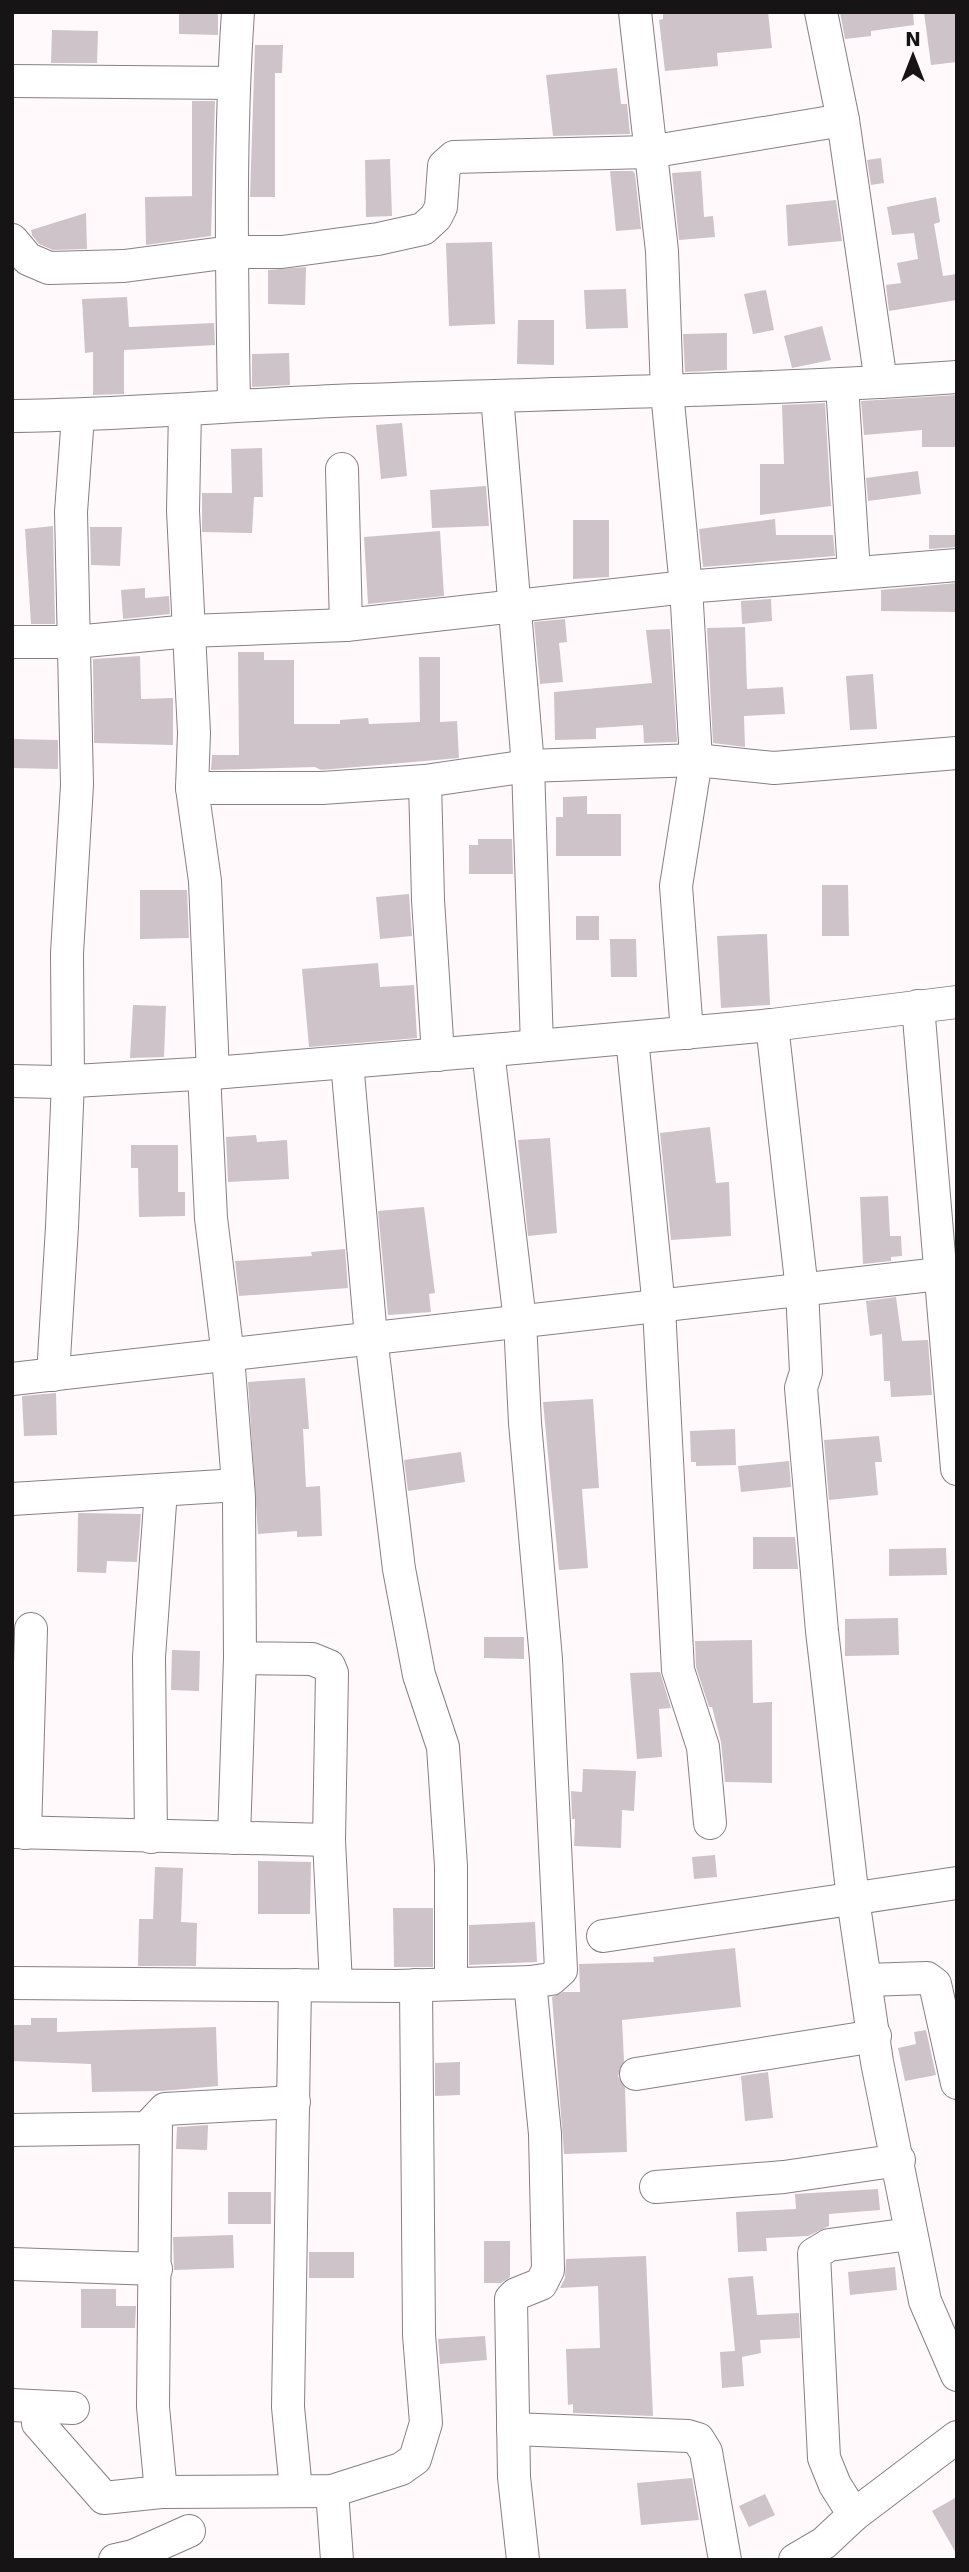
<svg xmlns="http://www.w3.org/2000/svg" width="969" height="2572" viewBox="0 0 969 2572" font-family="'DejaVu Sans',sans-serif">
  <rect width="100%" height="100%" fill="#fff9fc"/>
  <g fill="#cdc3c9">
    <polygon points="179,12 218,12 218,35 179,34"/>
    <polygon points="663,12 768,12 772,48 717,53 718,66 665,71 659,20 663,19"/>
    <polygon points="840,12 913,12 914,25 871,31 871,36 845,39"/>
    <polygon points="924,12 957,12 957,62 931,65"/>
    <polygon points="52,30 98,31 97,63 51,63"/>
    <polygon points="255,45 283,45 282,73 275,73 275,197 250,197"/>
    <polygon points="617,68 621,104 627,104 630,134 553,136 546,75"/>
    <polygon points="192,101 215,101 211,236 146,245 145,197 198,196 192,196"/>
    <polygon points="881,158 884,183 871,185 867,160"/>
    <polygon points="390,159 392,216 366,217 365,160"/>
    <polygon points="610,171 633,171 635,174 641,229 616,231"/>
    <polygon points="701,171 704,217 713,216 715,237 679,240 672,173"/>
    <polygon points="936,197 940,222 934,224 943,276 957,274 957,300 889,311 886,285 901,283 897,263 918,259 914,233 892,235 887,207"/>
    <polygon points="836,200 842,241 788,246 786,205"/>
    <polygon points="86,213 87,249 53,250 39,244 32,235 31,230"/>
    <polygon points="492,242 495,324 449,326 446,243"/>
    <polygon points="306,267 305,305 268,304 268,270"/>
    <polygon points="626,289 628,328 586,329 584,290"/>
    <polygon points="766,290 774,330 753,334 744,294"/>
    <polygon points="127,297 129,327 214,323 215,345 124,350 124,394 93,395 93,352 85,353 82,299"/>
    <polygon points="518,320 554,320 554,365 517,364"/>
    <polygon points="822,326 831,360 792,368 784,336"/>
    <polygon points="727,333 727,370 685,372 683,334"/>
    <polygon points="289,353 290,385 252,387 252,354"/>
    <polygon points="957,395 957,447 922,447 922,430 864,435 861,401"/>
    <polygon points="825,403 831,506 760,515 760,464 784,464 782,405"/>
    <polygon points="402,423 407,476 381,479 376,425"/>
    <polygon points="262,448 263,497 254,497 252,533 202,532 202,493 232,493 231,449"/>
    <polygon points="918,471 921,494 868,501 866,478"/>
    <polygon points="486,486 489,526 432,528 430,490"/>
    <polygon points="775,519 776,535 833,535 835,556 703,567 699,529"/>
    <polygon points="573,520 609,520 609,577 573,579"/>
    <polygon points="53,526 55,624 31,624 25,529"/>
    <polygon points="90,527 122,527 120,566 91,565"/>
    <polygon points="440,531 444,596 368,604 364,537"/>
    <polygon points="929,535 957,535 957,547 929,549"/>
    <polygon points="957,583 957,612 881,611 881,590"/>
    <polygon points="145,588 145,598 169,596 170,614 123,619 121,590"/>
    <polygon points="771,599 772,621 742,624 741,601"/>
    <polygon points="565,619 567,642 559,643 563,682 540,684 534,622"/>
    <polygon points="745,627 747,689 783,687 785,714 744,716 745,747 713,743 707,628"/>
    <polygon points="670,629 677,742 644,743 643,725 596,728 596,739 555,740 554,692 652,683 646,630"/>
    <polygon points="238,652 264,652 264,660 294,660 294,724 340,724 340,720 368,718 369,724 420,722 419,657 440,657 440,722 457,721 459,758 321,770 315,767 211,770 212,755 239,755"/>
    <polygon points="140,656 141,699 173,698 173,745 94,743 93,659"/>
    <polygon points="873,674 877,729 850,730 846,676"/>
    <polygon points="12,739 58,740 58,769 12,768"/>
    <polygon points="587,796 587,814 621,814 621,856 556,856 556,817 563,817 563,797"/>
    <polygon points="478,839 512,839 513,874 469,874 469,845 478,845"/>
    <polygon points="822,885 848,885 849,936 822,936"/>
    <polygon points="140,890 187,890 189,938 140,939"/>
    <polygon points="409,894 412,936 380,939 376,897"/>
    <rect x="576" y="916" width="23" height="24"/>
    <polygon points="767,934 770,1005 721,1008 717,936"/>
    <polygon points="610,939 636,939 637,977 611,977"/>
    <polygon points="378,963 380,987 414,985 417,1038 309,1047 302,969"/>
    <polygon points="133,1005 166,1006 164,1057 130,1058"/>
    <polygon points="710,1127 716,1183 729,1182 731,1236 671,1240 660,1133"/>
    <polygon points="256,1135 257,1142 287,1140 289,1179 228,1182 226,1137"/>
    <polygon points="550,1138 557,1233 528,1236 518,1140"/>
    <polygon points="131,1145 178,1145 178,1192 185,1192 185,1216 139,1217 138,1168 131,1168"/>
    <polygon points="888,1196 890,1236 901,1236 902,1256 891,1257 891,1261 863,1264 860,1197"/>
    <polygon points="424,1207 435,1293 429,1294 431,1312 388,1315 378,1211"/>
    <polygon points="345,1249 348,1288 239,1296 235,1261 312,1256 311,1252"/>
    <polygon points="896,1297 902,1341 928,1340 932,1395 891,1397 890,1381 884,1381 882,1334 870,1336 866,1301"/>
    <polygon points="305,1378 309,1429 303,1429 306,1487 320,1486 322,1536 297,1537 297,1531 258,1534 248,1382"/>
    <polygon points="56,1393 57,1435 24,1436 22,1396"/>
    <polygon points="593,1399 599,1488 582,1489 588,1568 559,1570 543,1402"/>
    <polygon points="735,1429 736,1465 696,1466 696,1462 691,1462 690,1431"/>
    <polygon points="879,1436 882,1462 875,1462 878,1495 829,1500 824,1440"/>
    <polygon points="461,1452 465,1482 408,1491 404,1460"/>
    <polygon points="789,1461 791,1487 741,1492 738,1466"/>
    <polygon points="78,1513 141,1514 137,1562 107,1561 106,1573 77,1572"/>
    <polygon points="753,1537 795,1537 798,1569 753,1569"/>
    <polygon points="946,1548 947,1575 889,1576 889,1549"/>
    <polygon points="898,1618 899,1655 845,1656 845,1619"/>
    <polygon points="484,1637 524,1637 524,1659 484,1658"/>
    <polygon points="752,1640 753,1703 772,1702 772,1783 725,1782 721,1742 712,1707 709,1707 696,1667 695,1641"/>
    <polygon points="172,1650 200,1651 199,1691 171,1690"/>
    <polygon points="660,1672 671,1708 659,1709 662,1757 637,1759 630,1673"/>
    <polygon points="583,1769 636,1771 634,1811 622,1810 621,1848 574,1846 575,1819 572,1819 571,1791 582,1792"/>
    <polygon points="715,1855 717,1877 694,1879 692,1857"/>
    <polygon points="258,1861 311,1862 310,1914 258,1914"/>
    <polygon points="155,1867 183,1868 181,1922 197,1923 196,1966 138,1966 139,1919 153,1919"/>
    <polygon points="393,1908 433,1908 433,1967 394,1967"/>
    <polygon points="535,1922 537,1962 469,1965 469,1925"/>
    <polygon points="735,1948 741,2007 622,2020 624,2061 618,2076 625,2088 627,2152 564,2154 552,1997 563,1992 580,1992 579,1964 654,1962 653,1957"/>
    <polygon points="31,2018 57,2018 57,2032 216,2027 218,2086 162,2091 92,2092 91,2064 12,2061 12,2025 31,2025"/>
    <polygon points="926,2030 936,2075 905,2081 898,2048 916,2044 914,2032"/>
    <polygon points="460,2062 460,2095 435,2096 435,2063"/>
    <polygon points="768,2072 773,2118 745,2121 741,2076"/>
    <polygon points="208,2125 207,2150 176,2149 177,2127"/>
    <polygon points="878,2189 880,2210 829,2214 829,2226 808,2236 766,2238 767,2251 738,2252 736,2212 796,2209 795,2194"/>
    <rect x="228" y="2192" width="43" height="32"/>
    <polygon points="233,2235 234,2268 174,2270 173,2237"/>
    <polygon points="484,2241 510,2241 510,2277 501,2283 484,2283"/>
    <rect x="309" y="2252" width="45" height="26"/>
    <polygon points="646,2256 653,2416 573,2413 573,2404 568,2405 566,2349 600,2348 598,2286 560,2288 565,2278 566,2259"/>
    <polygon points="895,2267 897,2290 850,2295 848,2272"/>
    <polygon points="753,2276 757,2315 799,2313 800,2338 760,2340 761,2353 742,2357 744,2386 722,2388 720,2352 735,2351 728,2278"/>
    <polygon points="81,2289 116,2289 116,2306 136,2306 135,2328 81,2328"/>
    <polygon points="485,2336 487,2360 440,2364 438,2339"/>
    <polygon points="692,2478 699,2520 641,2525 637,2483"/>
    <polygon points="765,2494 775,2515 749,2527 739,2506"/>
    <polygon points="957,2497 957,2555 932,2511"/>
  </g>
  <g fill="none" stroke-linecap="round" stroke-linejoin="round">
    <g stroke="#877f84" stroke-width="34">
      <g id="street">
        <polyline points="635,12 662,251 667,392 686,587 696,760 676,886 687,1033"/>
        <polyline points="821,12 843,120 881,382"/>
        <polyline points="12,81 233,83"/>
        <polyline points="12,240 28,259 49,268 124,266 231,252 282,252 378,239 423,229 436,217 441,207 444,166 454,157 649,152 843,120"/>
        <polyline points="842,385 854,572"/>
        <polyline points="497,396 528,766 537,1046"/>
        <path d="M234,406C232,275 229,144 238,12"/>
        <polyline points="185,410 183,511 194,733 192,788 205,881 213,1073"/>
        <path d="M12,416C129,415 244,404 360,400C559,393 758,391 957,377"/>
        <polyline points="342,469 346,625"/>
        <polyline points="12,642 75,642 189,631 346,625 686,587 957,565"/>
        <polyline points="425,781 428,900 438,1055"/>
        <polyline points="192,788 322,788 425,781 528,766 696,760 774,768 957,753"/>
        <polyline points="918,1006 957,1469"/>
        <polyline points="772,1025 802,1290 806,1372 801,1388 822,1631 853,1899 877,2062 925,2301 957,2375"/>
        <polyline points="632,1038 659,1308 678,1670 703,1747 710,1823"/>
        <polyline points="347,1062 371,1337 399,1569 419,1675 443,1747 451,1866 451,1984"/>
        <polyline points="204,1073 211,1218 228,1356 239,1497 240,1658 312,1659 329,1666 332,1673 329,1840 336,1985"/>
        <polyline points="12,1081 57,1082 213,1073 504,1049 772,1025 957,1002"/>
        <polyline points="53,1375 62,1227 68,1081 67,953 77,785 71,512 78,416"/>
        <polyline points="12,1379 957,1272"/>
        <polyline points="12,1499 238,1485"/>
        <polyline points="12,1832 329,1840"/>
        <polyline points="25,1833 31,1629"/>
        <polyline points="151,1837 149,1657 161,1490"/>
        <polyline points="234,1838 240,1658"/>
        <polyline points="603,1936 957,1883"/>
        <polyline points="866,1980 927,1978 935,1984 957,2083"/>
        <polyline points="12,1983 397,1986 530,1982 551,1979 561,1970 546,1659 525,1423 520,1321 488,1051"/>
        <polyline points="295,1985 288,2407 296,2490"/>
        <polyline points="636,2074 875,2036"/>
        <polyline points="156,2119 153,2407 161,2492"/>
        <polyline points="12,2130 147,2128 165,2109 294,2102"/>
        <polyline points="656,2187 784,2177 899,2160"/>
        <polyline points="12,2264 156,2269"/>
        <polyline points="12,2405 73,2408"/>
        <polyline points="38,2423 104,2498 161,2492 332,2491 401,2469 415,2459 426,2423 419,2335 416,1985"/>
        <polyline points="513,2429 688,2436 698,2439 706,2452 725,2560"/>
        <polyline points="332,2491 337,2560"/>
        <polyline points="854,2515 835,2485 824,2458 814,2254 829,2245 910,2234"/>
        <polyline points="115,2560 133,2556 189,2531"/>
        <polyline points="523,2560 514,2477 511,2299 516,2294 541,2284 548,2270 545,2134 530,1982"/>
        <polyline points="795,2560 824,2543 854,2515 957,2437"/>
      </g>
    </g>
    <use href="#street" stroke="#fff" stroke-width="32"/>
  </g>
  <rect width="969" height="2572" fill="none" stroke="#171416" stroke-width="28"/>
  <g transform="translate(913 56)" stroke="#fff9fc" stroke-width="5" paint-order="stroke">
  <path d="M0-5L12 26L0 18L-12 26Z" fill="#171416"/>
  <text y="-10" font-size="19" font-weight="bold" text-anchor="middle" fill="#171416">N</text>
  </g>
</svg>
